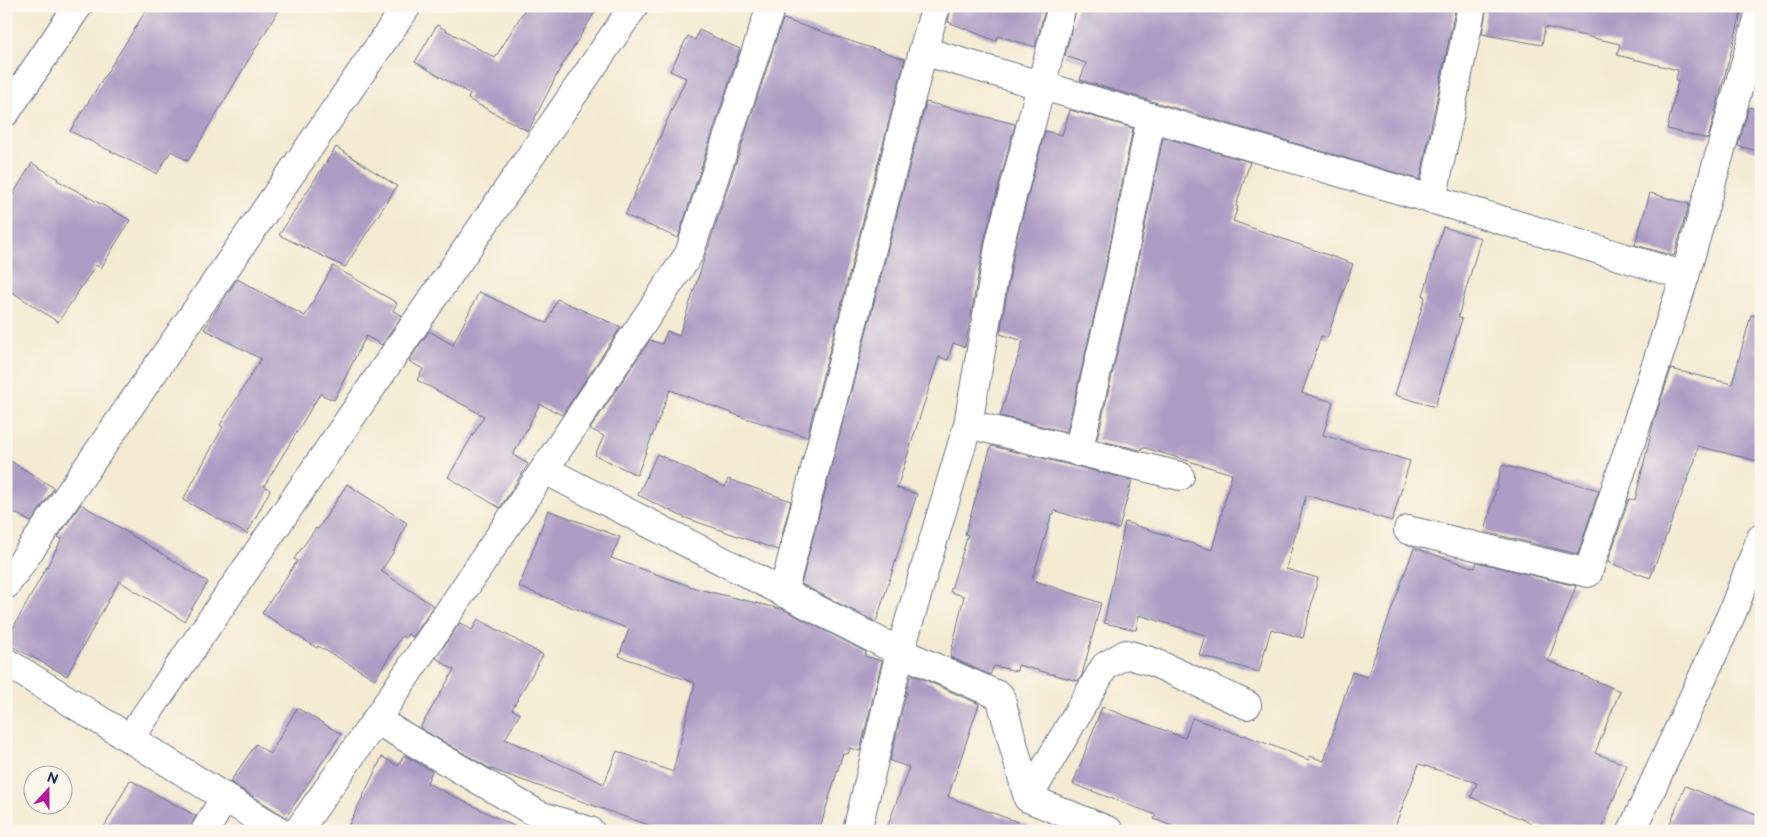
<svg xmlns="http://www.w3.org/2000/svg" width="1767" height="837" viewBox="0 0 1767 837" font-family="'Balsamiq Sans',sans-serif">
  <rect width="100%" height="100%" fill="#fbf7ec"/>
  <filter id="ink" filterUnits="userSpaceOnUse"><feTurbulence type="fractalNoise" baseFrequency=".02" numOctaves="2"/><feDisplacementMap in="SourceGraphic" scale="10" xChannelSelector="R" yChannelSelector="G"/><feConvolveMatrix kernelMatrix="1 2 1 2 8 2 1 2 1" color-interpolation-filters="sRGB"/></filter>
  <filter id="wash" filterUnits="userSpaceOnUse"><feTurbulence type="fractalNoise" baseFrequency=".0096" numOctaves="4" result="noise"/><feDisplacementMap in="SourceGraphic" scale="20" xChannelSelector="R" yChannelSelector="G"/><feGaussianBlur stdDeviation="1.12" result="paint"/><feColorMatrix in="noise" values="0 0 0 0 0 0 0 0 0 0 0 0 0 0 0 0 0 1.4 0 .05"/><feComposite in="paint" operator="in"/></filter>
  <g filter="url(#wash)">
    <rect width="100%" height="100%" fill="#f4ead2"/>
    <g id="blocks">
      <g fill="#ad9cc4">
        <polygon points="149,6 281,6 188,161 171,151 157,174 70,131"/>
        <polygon points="527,6 599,6 561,67 528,131 468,99 470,94 415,62 437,25 495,58"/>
        <polygon points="951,6 1046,6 1035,47 998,36 996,41 948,22"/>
        <polygon points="1077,6 1456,6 1420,180 1080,80 1086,63 1065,56"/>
        <polygon points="1487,6 1743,6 1708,139 1667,129 1678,81 1676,80 1678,70 1617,55 1620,44 1545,27 1542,45 1482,34"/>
        <polygon points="783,19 905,59 807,437 742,417 670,390 637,475 595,455 604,436 590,429 650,340 662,344 667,331 679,336"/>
        <polygon points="699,30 740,49 678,238 625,215 686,78 670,71 688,36 695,40"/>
        <polygon points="926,102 1015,124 985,238 965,347 953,343 948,360 939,357 897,488 917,494 876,622 801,584"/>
        <polygon points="1749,107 1761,111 1761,152 1738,146"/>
        <polygon points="1070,110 1133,128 1105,269 1067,432 1000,416 1023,341 1000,334 1015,245 1045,131 1062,135"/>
        <polygon points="1163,137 1250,162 1236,206 1238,207 1233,221 1353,264 1327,338 1321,336 1302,393 1333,402 1323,435 1410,461 1392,521 1306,495 1286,569 1318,578 1303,638 1271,629 1259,672 1199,655 1205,635 1139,615 1136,630 1104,623 1125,522 1212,550 1232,474 1142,447 1141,450 1097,440 1135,276"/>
        <polygon points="336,147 397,186 345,267 279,235"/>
        <polygon points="32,163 58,179 57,180 130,220 101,268 96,265 58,322 6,288 6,206"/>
        <polygon points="1650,193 1689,204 1674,256 1635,245"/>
        <polygon points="1443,227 1481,238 1458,317 1462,319 1435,407 1395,395 1425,297 1423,296"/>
        <polygon points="333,266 397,303 393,311 402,315 382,345 366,336 334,400 320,394 264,486 270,490 247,534 183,500 223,427 220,425 261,359 204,329 237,279 305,316"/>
        <polygon points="479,292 547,323 557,299 621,327 562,415 540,404 513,455 528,464 500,508 448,477 484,416 417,380 423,369 409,361 429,331 453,345"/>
        <polygon points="1751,315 1761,316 1761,462 1698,446 1695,460 1650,578 1608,562 1629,499 1635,500 1654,421 1671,369 1732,384"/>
        <polygon points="991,446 1132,480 1119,529 1055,511 1054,514 1052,514 1032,580 1101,603 1082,675 1078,681 1018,665 1017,671 994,666 990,675 950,657 964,596 950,592 968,535 965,534"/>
        <polygon points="657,454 725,487 728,479 791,501 778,550 683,517 638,495"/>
        <polygon points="6,458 54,488 31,522 6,508"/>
        <polygon points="1502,465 1599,490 1578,554 1485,532"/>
        <polygon points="347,484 407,523 393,553 381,571 434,606 413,637 408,634 405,638 402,636 375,679 318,646 317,648 262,613 297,561 294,559 316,528 318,529"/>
        <polygon points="81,504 208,582 184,621 119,581 67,676 6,643 6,641 62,539 58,537"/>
        <polygon points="548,510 620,537 611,558 698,589 785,610 866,652 865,656 882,661 860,751 850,748 848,754 843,753 819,831 665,831 491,769 420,728 454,670 436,658 460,623 472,630 478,619 543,655 512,709 520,714 505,739 604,784 617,751 673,772 695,683 619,656 629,629 519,587"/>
        <polygon points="1414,548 1475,568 1477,562 1576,586 1548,661 1620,691 1595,753 1627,765 1601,831 1549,831 1471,797 1477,783 1419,764 1393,831 1184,831 1154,819 1156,815 1073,784 1102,707 1185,738 1192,718 1243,736 1244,735 1309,760 1310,756 1324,761 1352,672 1367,677"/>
        <polygon points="911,674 979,704 948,797 1029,826 1029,831 886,831 909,767 890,761"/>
        <polygon points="297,708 341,734 286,817 230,782 256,744 270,754"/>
        <polygon points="404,755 432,771 427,783 524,831 346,831 382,757 398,766"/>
        <polygon points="130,780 196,816 189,831 102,831"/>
        <polygon points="1685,786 1761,816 1761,831 1667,831"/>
      </g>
    </g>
  </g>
  <g filter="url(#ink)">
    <use href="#blocks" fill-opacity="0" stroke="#677087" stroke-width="1"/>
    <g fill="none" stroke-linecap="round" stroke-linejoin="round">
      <g stroke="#677087" stroke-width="30">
        <g id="minor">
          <polyline points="923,51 1455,206 1685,276"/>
          <polyline points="1432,200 1472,6"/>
          <polyline points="968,424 1180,476"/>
          <polyline points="1078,452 1120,272 1151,118"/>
          <polyline points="545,470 900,652 1000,696 1028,798 1109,831"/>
          <polyline points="1408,530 1588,573 1685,276 1761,8"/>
          <polyline points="6,585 407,6"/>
          <polyline points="783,593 923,51 936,6"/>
          <polyline points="6,662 279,831"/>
          <polyline points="376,720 539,815 590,831"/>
          <polyline points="130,738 634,6"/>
          <polyline points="1028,798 1105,666 1126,654 1153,662 1247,705"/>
          <polyline points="205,831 225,797"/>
          <polyline points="298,831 376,720 689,254 771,6"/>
          <polyline points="857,831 900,652 968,424 1000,242 1062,6"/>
          <polyline points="1632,831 1732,613 1761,538"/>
        </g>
      </g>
      <g stroke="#677087" stroke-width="30">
        <polyline id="tertiary" points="6,112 78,6"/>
      </g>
      <use href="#minor" stroke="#fff" stroke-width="28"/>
      <use href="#tertiary" stroke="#fff" stroke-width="28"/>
    </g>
  </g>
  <rect width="1767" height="837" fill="none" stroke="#fbf7ec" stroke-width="25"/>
  <g transform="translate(48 790) rotate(21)"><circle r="24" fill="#fbf7ec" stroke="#a1a7b3"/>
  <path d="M0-4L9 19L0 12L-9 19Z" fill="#b5179e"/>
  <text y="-8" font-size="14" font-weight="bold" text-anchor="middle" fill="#1b2f5e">N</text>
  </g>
</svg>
